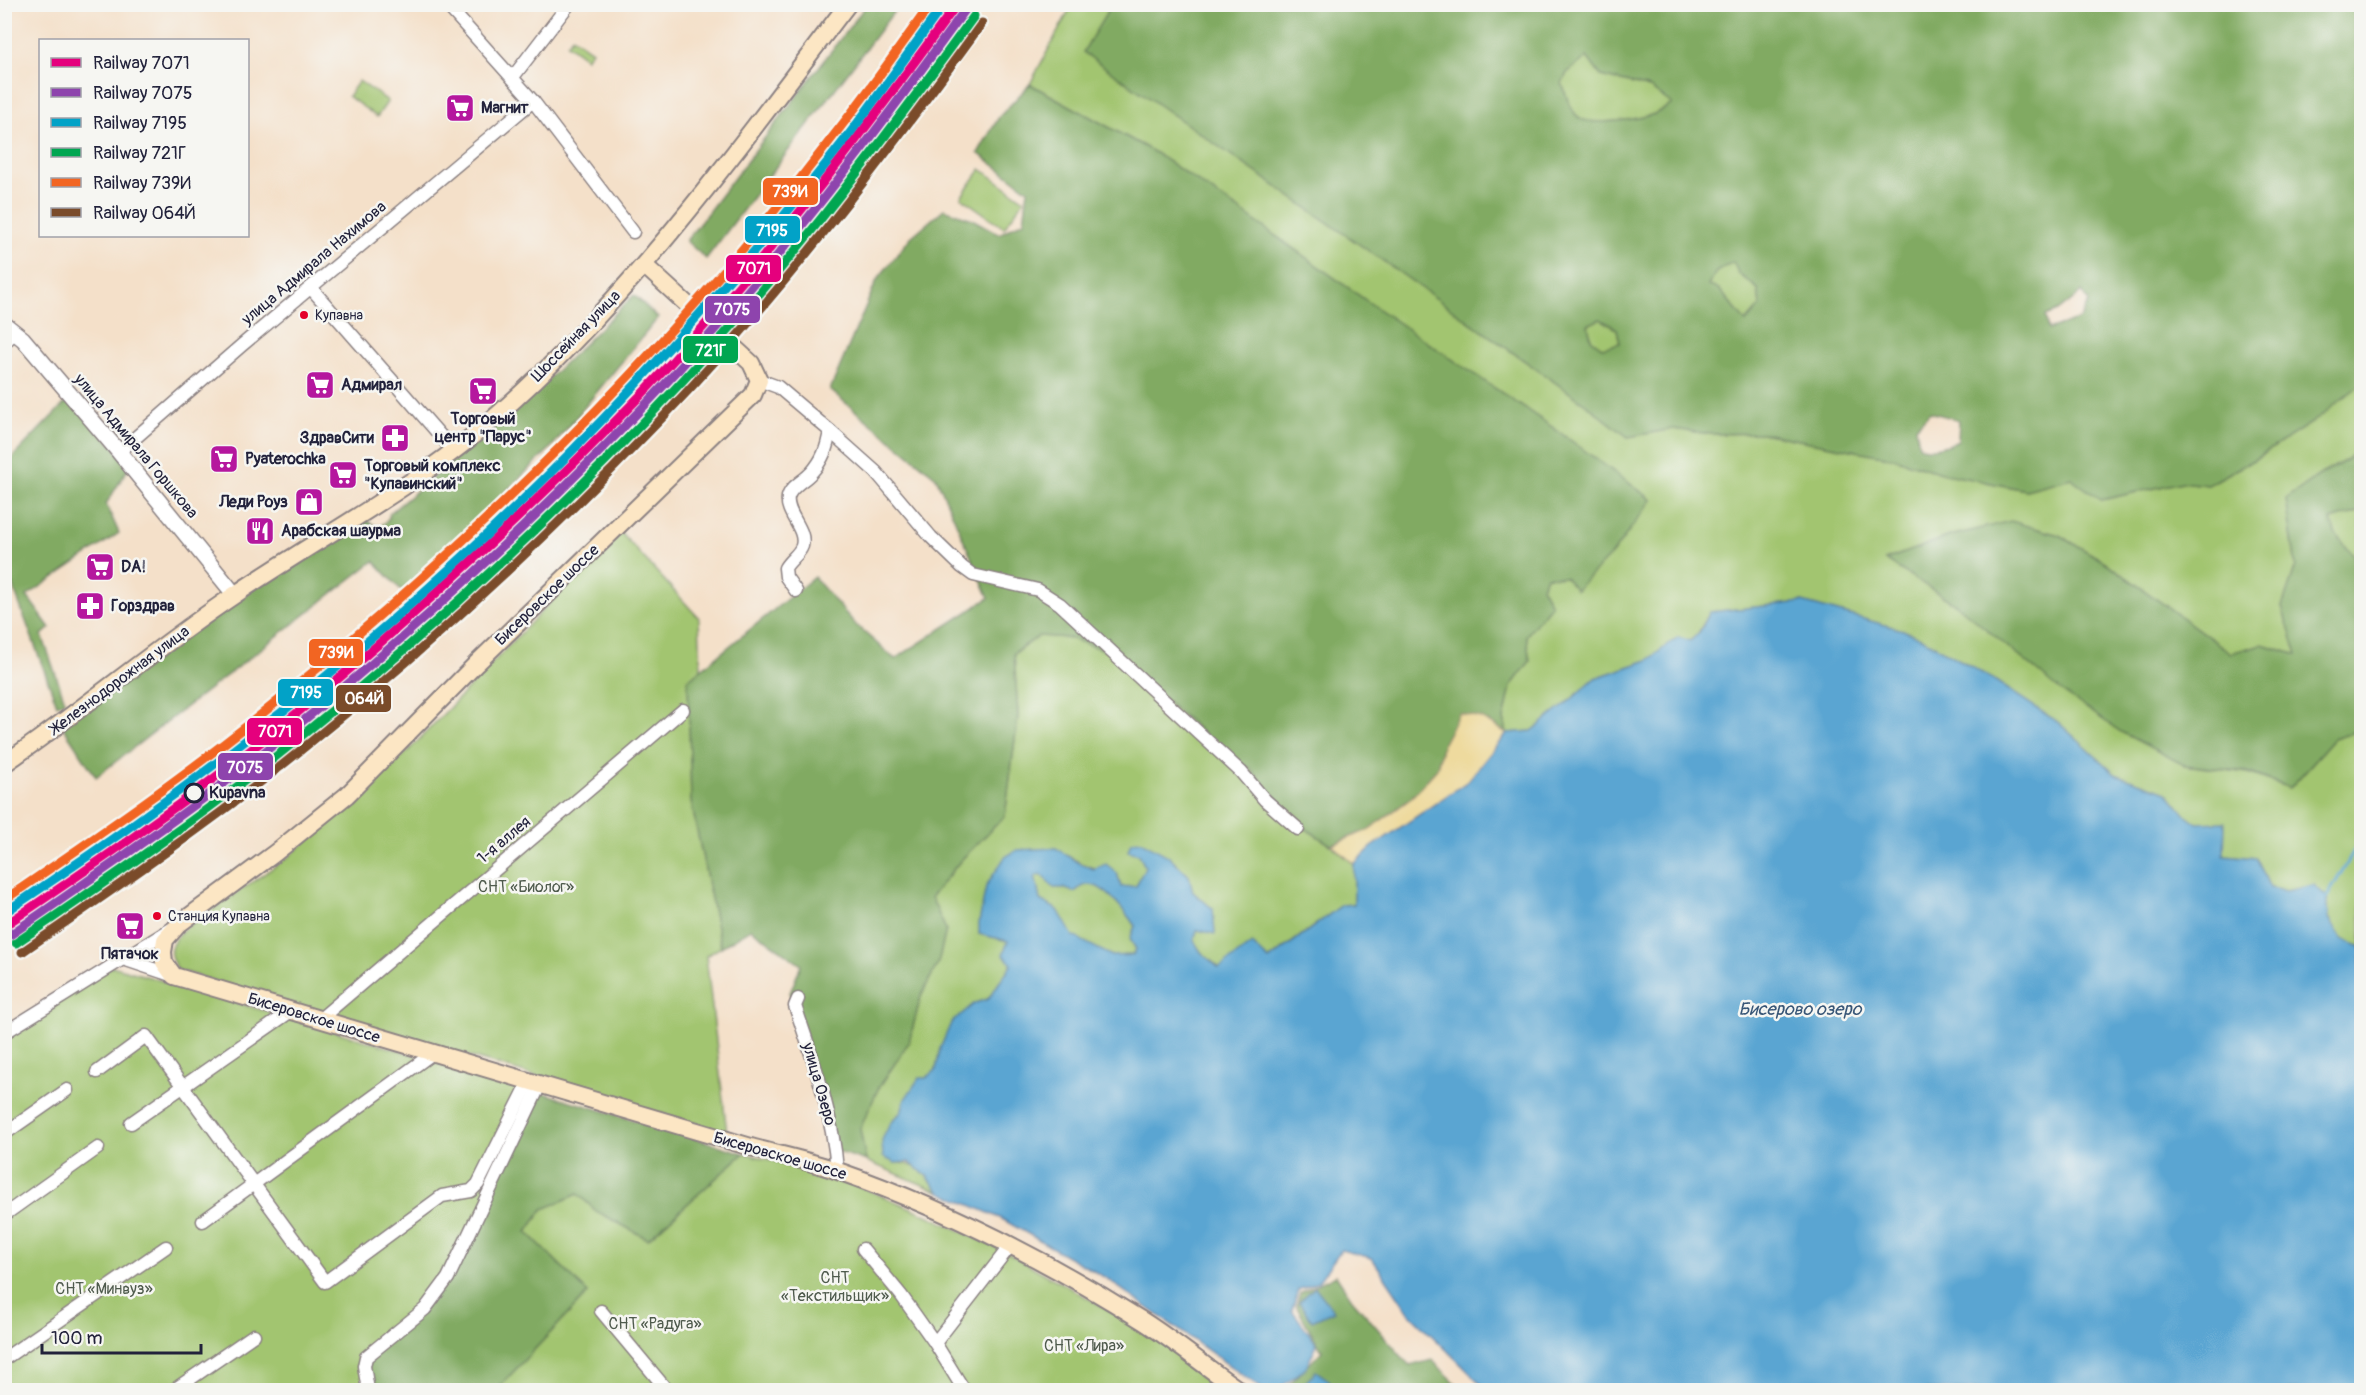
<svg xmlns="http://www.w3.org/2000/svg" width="2366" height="1395" viewBox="0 0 2366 1395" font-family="Pangolin,sans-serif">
  <rect width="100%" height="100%" fill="#f6f6f2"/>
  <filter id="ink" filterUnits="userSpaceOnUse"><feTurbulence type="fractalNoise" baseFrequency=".0167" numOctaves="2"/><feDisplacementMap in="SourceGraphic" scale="12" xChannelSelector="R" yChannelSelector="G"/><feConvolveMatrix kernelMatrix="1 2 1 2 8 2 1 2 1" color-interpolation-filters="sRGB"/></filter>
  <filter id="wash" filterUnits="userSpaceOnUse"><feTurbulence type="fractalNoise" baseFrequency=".008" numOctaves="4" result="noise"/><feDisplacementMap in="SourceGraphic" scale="24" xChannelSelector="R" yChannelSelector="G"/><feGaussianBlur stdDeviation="1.35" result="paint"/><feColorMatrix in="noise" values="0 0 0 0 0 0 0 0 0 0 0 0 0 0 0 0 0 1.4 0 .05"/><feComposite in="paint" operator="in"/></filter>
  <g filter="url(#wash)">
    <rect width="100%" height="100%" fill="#f4e0c9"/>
    <g fill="#a2c56f" stroke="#627455" stroke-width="1.5">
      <polygon points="1072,5 1112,5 1084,52 1399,272 1587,405 1628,437 1673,429 1711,434 1762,433 1894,458 1941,473 2026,490 2071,478 2102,500 2182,482 2208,485 2255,459 2313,422 2361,384 2361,448 2345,461 2321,474 2286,499 2296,566 2282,607 2298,655 2262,644 2231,653 2105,562 2059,535 2011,522 1950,536 1885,560 1957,605 2184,765 2248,773 2290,788 2334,739 2361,730 2361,947 2342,940 2329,918 2327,897 2314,886 2286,891 2270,888 2256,858 2223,855 2197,823 2185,814 2167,792 2115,774 2059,723 1994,680 1927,641 1903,630 1802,602 1710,612 1698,633 1690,641 1678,637 1648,660 1595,678 1565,705 1532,731 1507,733 1504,719 1511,686 1530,661 1526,636 1551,605 1542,587 1546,576 1565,577 1577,590 1652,500 1555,429 1378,309 1238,209 1154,152 1030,84"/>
      <polygon points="572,37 592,51 586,58 567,44"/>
      <path d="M1587,56L1601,76L1650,88L1673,104C1666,108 1659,112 1652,115C1638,119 1589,127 1578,117C1569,108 1566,95 1562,83L1567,73Z"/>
      <polygon points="359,81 388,101 377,117 348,96"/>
      <polygon points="981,169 1024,200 1004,228 961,197"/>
      <polygon points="1733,261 1739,274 1758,289 1760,306 1746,323 1730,303 1708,286 1716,272"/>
      <polygon points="1600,318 1617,329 1620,343 1603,348 1591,339 1588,325"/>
      <polygon points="2361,511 2361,565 2335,533 2331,520"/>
      <path d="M621,533L699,618L701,669L688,680L691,801L721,947L706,956L727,1133L178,970C165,952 170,944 184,929L287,858L352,803L409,750L541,612Z"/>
      <path d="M1039,636L1069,638L1111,652L1232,759L1250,768L1287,811L1306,829L1331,845L1354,864V904L1342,905L1268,960L1252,944L1220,968L1201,952L1194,941L1197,929L1215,933L1213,909L1193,892L1189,876L1170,857L1139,854L1145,867L1137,886L1121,887L1117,873C1091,869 1078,863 1056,848L979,934L1008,941L1012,964L988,999L975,1003L940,1049L936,1070L905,1099L901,1112L890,1124L895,1163C918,1162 927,1176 940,1192L866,1161L860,1129L878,1089L909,1042L921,996L938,963L946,930L931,897L961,860L1005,816L1018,716L1014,654Z"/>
      <path d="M1041,874L1054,888H1063L1074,892C1077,890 1082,886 1086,885C1103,881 1127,914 1135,926L1130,939L1136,949L1133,955L1112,956L1072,936L1058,910L1040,901L1035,876Z"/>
      <polygon points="112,966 537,1091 448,1278 368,1390 5,1390 5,1033"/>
      <polygon points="744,1153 836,1177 916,1210 1006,1252 1141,1328 1227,1390 496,1390 588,1293 527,1232 543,1209 578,1194 596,1211 648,1239"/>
    </g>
    <g fill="#81aa62" stroke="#52664e" stroke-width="1.5" fill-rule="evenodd">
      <polygon points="867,4 899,5 706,259 686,241"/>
      <path d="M1112,4L2361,5V384L2313,422L2255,459L2208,485L2182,482L2101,500L2071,478L2026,490L1941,473L1894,458L1762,433L1711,434L1673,429L1628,437L1587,405L1399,272L1083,52ZM1587,57L1601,76L1650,88L1672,104C1666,108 1659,113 1651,115C1637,119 1588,127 1578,117C1569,108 1566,95 1562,83L1567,73ZM1733,262L1739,274L1758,289L1760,306L1746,322L1719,289L1708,286L1716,272ZM2082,292L2089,302L2080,319L2048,330L2045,316L2058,311ZM1600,319L1617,329L1620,343L1603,348L1591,339L1588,325ZM1930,412L1959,420L1958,440C1947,446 1932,451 1919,446L1916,427Z"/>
      <polygon points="1030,84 1154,152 1238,209 1378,309 1555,429 1652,500 1612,554 1576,590 1565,577 1546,576 1542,587 1551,605 1526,636 1530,661 1511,686 1504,719 1507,733 1481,718 1443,743 1437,769 1410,799 1368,830 1331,845 1306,829 1287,811 1250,768 1232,759 1111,652 1069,638 1039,636 1014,653 1018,716 1005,816 961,860 931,897 946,930 938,963 921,996 909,1042 878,1089 860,1129 866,1161 832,1150 790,993 801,965 751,929 721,947 691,801 688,680 814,577 857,626 895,659 989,598 936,477 830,390 877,280 911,237 944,209 972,219 999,234 1024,221 1028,190 978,153 999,117"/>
      <polygon points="634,295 658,318 550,449 402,591 374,561 96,777 61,724 358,515 374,525 380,526 388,520 390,513 535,392"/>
      <polygon points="73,398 130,466 106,504 119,533 27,596 50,628 42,635 65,701 57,705 12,584 5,571 4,466 63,405"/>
      <polygon points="2361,448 2361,511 2331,520 2335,533 2361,565 2361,730 2334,739 2290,788 2248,772 2184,765 2121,732 2060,690 1957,605 1885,560 1950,536 2011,521 2059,535 2105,562 2231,653 2262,644 2297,655 2282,607 2296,566 2286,499 2321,474 2345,461"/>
      <polygon points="537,1091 744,1153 648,1239 596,1211 578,1194 543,1209 527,1232 588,1293 496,1390 368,1390 366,1357 425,1309 448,1278"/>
      <polygon points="1336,1275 1352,1299 1410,1366 1432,1360 1463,1390 1284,1390 1322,1351 1296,1306 1300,1293"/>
    </g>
    <polygon fill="#eeda9e" stroke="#887e6c" stroke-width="1.5" points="1459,713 1481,718 1507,733 1468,781 1372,847 1354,864 1332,845 1368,830 1410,799 1437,769 1443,743"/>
    <g fill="#5aa5d2" stroke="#3e6486" stroke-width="1.5" fill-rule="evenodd">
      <path d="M1802,602L1903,630L1927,641L1994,680L2059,723L2115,774L2167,792L2185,814L2197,823L2225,822L2224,855L2256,858L2270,888L2286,891L2314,885L2327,897L2329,918L2342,939L2361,947V1390H1487L1410,1314L1372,1258L1341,1250L1318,1282L1298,1290L1292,1310L1317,1344L1306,1368L1277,1390H1264L1104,1277L1000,1218L940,1192L927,1176L909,1162L895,1163L883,1157L882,1140L890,1124L901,1112L905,1099L919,1078H926L936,1070L940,1049L951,1023L975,1003L988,999L1012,964L1003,955L1008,941L979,934V923L986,886L1005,857L1017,850L1056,848L1077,862L1093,869L1106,864L1117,873L1121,887L1136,886L1145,867L1139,854L1128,851L1131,842L1141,841L1170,857L1189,876L1193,892L1213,909L1215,934L1197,930L1194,941L1201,952L1219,968L1252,944L1269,960L1342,905L1354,904V864L1372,847L1468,781L1507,733L1532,731L1565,705L1595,678L1648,660L1678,637L1690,641L1699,633L1710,612ZM1041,874L1054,888H1063L1074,892C1077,890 1082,886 1086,885C1103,881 1127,914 1135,926L1130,939L1136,949L1133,955L1112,956L1073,936L1058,910L1040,900L1035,876Z"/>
      <polygon points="1315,1287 1334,1311 1312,1321 1299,1302"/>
      <polygon points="1316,1371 1330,1381 1327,1390 1299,1390"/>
    </g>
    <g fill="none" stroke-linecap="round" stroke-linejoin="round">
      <polyline stroke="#5aa5d2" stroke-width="3" points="2327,897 2362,837"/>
    </g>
  </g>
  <g filter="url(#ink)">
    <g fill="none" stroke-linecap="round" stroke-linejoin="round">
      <g stroke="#8b8182" stroke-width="15">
        <g id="minor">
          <polyline points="446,4 533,101 633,232"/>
          <polyline points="513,77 569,4"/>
          <polyline points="311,288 453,450"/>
          <polyline points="4,343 15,332"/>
          <path d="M759,380L778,387L830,431C827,448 823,460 811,473C804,481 791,486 788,497C785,514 807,529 802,546C799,555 789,560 785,568L786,577L796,591"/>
          <polyline points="830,431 876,472 931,537 962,567 973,575 1038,590 1060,604 1241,772 1265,800 1298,829"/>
          <polyline points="119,452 242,345 533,101"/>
          <polyline points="123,959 174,976"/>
          <path d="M798,999L795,1006C813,1059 833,1114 837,1170"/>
          <polyline points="320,1019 683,710"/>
          <polyline points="4,1033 171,929"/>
          <polyline points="97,1072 146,1036 325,1282 442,1196 471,1191 478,1184 529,1082"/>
          <polyline points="131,1123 291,1011"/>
          <polyline points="4,1134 67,1090"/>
          <polyline points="4,1215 98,1148"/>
          <polyline points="203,1221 433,1053"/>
          <polyline points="863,1249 901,1295 935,1343"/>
          <polyline points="601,1311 667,1390"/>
          <polyline points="4,1359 166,1247"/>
          <polyline points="174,1390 254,1335"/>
          <polyline points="368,1390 364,1366 366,1357 425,1309 448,1278 540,1085"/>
          <polyline points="964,1390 935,1343 1010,1246"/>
        </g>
      </g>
      <g stroke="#8b8182" stroke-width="18">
        <polyline id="tertiary" points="4,324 23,339 119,452 235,595"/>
      </g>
      <g stroke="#8b8182" stroke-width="20">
        <g id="secondary">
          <path d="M644,265L751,363L759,380L753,395L476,664L347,795L275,853L179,924L165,940L163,952L164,962L174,976L751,1147C780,1155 810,1161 838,1171C944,1208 1048,1261 1143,1321C1176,1342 1207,1368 1239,1390"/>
          <path d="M4,764C84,709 157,647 236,594C316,540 407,491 480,430C624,308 734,153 848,4"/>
        </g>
      </g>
      <use href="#minor" stroke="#fff" stroke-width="12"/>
      <use href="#tertiary" stroke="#fff" stroke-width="15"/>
      <use href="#secondary" stroke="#fce6c4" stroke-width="16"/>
      <g stroke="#f6f6f2" stroke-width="14">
        <path id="rail-1" d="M4,926C97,863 189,800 276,730C405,626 526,514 641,395C757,273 858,140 957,4"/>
      </g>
      <g stroke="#f6f6f2" stroke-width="14">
        <path id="rail-2" d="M10,935C102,871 195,808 282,738C412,634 534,521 648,402C765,280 866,146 965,10"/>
      </g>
      <g stroke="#f6f6f2" stroke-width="14">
        <path id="rail-3" d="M4,913C48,883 92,854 135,823C314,695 486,546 636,384C711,303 783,220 850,133C882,91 913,47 944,4"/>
      </g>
      <g stroke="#f6f6f2" stroke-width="14">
        <path id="rail-4" d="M16,943C108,880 201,817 289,746C419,642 541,529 656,409C773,287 875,152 974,16"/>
      </g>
      <g stroke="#f6f6f2" stroke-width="14">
        <path id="rail-5" d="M4,900C92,840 180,780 263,713C391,610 514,498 627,378C703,298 775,213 842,125C873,86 901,45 931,4"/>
      </g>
      <g stroke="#f6f6f2" stroke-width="14">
        <path id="rail-6" d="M22,952C115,888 208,825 296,754C426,650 548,537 664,416C781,294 883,159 982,23"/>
      </g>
      <use href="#rail-1" stroke="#e5007d" stroke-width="9"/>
      <use href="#rail-2" stroke="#8e44ad" stroke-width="9"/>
      <use href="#rail-3" stroke="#02a2c7" stroke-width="9"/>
      <use href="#rail-4" stroke="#00a651" stroke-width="9"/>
      <use href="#rail-5" stroke="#f26522" stroke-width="9"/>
      <use href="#rail-6" stroke="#7a4b2a" stroke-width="9"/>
    </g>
  </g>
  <defs>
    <g id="supermarket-square" transform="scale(1.5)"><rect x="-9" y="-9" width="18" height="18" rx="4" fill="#b5179e" stroke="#f6f6f2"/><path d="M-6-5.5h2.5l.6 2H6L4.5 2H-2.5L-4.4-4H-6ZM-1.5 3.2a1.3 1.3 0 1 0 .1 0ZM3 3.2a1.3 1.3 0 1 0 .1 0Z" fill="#fff"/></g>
    <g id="pharmacy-square" transform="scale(1.5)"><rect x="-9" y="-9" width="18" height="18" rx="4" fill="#b5179e" stroke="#f6f6f2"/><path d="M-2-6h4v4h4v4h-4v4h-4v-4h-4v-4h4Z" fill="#fff"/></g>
    <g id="shop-square" transform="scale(1.5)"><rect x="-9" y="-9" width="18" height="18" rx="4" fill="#b5179e" stroke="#f6f6f2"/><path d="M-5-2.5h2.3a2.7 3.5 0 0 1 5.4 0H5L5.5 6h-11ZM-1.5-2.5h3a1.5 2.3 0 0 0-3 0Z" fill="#fff"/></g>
    <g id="restaurant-square" transform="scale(1.5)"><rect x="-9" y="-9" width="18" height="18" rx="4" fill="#b5179e" stroke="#f6f6f2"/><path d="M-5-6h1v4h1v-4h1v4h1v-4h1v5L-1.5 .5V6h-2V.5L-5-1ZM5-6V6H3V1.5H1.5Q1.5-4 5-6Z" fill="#fff"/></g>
  </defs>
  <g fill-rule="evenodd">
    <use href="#supermarket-square" x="460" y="108"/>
    <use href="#supermarket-square" x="320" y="385"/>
    <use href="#supermarket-square" x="483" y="391"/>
    <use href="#pharmacy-square" x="395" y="438"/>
    <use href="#supermarket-square" x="224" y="459"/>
    <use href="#supermarket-square" x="343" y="475"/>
    <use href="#shop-square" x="309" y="502"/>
    <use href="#restaurant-square" x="260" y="531"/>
    <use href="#supermarket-square" x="100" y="567"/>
    <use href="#pharmacy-square" x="90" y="606"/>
    <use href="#supermarket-square" x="130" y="926"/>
  </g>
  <g fill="#e4002b" stroke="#f6f6f2" stroke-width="2">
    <circle cx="304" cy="315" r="5"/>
    <circle cx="157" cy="916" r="5"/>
  </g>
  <circle fill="#f6f6f2" stroke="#22223b" stroke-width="3" cx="194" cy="793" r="9"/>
  <g text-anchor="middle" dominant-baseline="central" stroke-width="5" stroke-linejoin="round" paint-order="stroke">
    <g font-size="14" fill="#22223b" stroke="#f6f6f2" text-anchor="start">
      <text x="315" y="315">Купавна</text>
      <text x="168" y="916">Станция Купавна</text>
    </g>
    <g font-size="16" font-weight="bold" fill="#22223b" stroke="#f6f6f2" text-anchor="start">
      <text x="481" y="108">Магнит</text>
      <text x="341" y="385">Адмирал</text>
      <text x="483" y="419" text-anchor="middle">Торговый<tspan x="483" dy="18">центр "Парус"</tspan></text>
      <text x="374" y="438" text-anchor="end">ЗдравСити</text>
      <text x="245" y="459">Pyaterochka</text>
      <text x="364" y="466">Торговый комплекс<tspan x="364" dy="18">"Купавинский"</tspan></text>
      <text x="288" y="502" text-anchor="end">Леди Роуз</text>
      <text x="281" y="531">Арабская шаурма</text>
      <text x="121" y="567">DA!</text>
      <text x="111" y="606">Горздрав</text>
      <text x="130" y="954" text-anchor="middle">Пятачок</text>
    </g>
    <g font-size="16" fill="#22223b" stroke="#f6f6f2">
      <text transform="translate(314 263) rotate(-40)">улица Адмирала Нахимова</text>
      <text transform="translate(576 336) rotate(-46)">Шоссейная улица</text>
      <text transform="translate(136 446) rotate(50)">улица Адмирала Горшкова</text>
      <text transform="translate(547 595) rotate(-44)">Бисеровское шоссе</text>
      <text transform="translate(120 680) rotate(-37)">Железнодорожная улица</text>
      <text transform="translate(504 840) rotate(-40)">1-я аллея</text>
      <text transform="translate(314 1018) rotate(17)">Бисеровское шоссе</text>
      <text transform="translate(819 1084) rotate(74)">улица Озеро</text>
      <text transform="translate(780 1156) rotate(16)">Бисеровское шоссе</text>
    </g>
    <g font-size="16" font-weight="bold" fill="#22223b" stroke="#f6f6f2" text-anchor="start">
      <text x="209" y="793">Kupavna</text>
    </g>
    <g font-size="16" fill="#4f5b4d" stroke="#f6f6f2">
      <text x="526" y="887">СНТ «Биолог»</text>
      <text x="835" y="1278">СНТ<tspan x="835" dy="18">«Текстильщик»</tspan></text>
      <text x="104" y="1289">СНТ «Минвуз»</text>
      <text x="655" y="1324">СНТ «Радуга»</text>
      <text x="1084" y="1346">СНТ «Лира»</text>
    </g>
    <g font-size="18" font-style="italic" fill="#385677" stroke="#f6f6f2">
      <text x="1800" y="1009">Бисерово озеро</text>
    </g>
  </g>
  <g stroke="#f6f6f2" stroke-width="2">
    <rect x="762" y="177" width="57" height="29" rx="6" fill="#f26522"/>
    <rect x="744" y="215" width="57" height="29" rx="6" fill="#02a2c7"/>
    <rect x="725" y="254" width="57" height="29" rx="6" fill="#e5007d"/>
    <rect x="704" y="295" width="57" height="29" rx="6" fill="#8e44ad"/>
    <rect x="682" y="335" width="57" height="29" rx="6" fill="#00a651"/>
    <rect x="308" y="638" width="56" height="29" rx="6" fill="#f26522"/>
    <rect x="277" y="678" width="57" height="29" rx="6" fill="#02a2c7"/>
    <rect x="335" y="684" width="57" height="29" rx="6" fill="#7a4b2a"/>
    <rect x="246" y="717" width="57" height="29" rx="6" fill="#e5007d"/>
    <rect x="217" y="752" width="57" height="29" rx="6" fill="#8e44ad"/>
  </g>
  <g font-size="16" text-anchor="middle" font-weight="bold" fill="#fff">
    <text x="790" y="197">739И</text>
    <text x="772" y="236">7195</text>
    <text x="754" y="274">7071</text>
    <text x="732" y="315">7075</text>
    <text x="711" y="356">721Г</text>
    <text x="336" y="658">739И</text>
    <text x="306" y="698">7195</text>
    <text x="364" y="704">064Й</text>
    <text x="275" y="737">7071</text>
    <text x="245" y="773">7075</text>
  </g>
  <rect width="2366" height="1395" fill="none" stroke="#f6f6f2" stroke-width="24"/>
  <rect x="39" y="39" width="210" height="198" fill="#f6f6f2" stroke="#a1a1a9" stroke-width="1.5"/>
  <rect x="51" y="58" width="30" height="9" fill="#e5007d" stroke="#a1a1a9" stroke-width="1.5"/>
  <text x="93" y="69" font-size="18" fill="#22223b">Railway 7071</text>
  <rect x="51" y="88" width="30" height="9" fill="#8e44ad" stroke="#a1a1a9" stroke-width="1.5"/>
  <text x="93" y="99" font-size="18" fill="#22223b">Railway 7075</text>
  <rect x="51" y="118" width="30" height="9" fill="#02a2c7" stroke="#a1a1a9" stroke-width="1.5"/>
  <text x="93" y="129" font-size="18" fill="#22223b">Railway 7195</text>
  <rect x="51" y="148" width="30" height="9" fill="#00a651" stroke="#a1a1a9" stroke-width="1.5"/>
  <text x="93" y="159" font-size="18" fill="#22223b">Railway 721Г</text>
  <rect x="51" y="178" width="30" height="9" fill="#f26522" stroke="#a1a1a9" stroke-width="1.5"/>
  <text x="93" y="189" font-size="18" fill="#22223b">Railway 739И</text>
  <rect x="51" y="208" width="30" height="9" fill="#7a4b2a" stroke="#a1a1a9" stroke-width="1.5"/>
  <text x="93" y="219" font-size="18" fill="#22223b">Railway 064Й</text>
  <path d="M42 1344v9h159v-9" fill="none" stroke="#22223b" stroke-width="3"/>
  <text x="51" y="1344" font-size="18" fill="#22223b" stroke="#f6f6f2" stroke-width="4.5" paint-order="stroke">100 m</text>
</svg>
